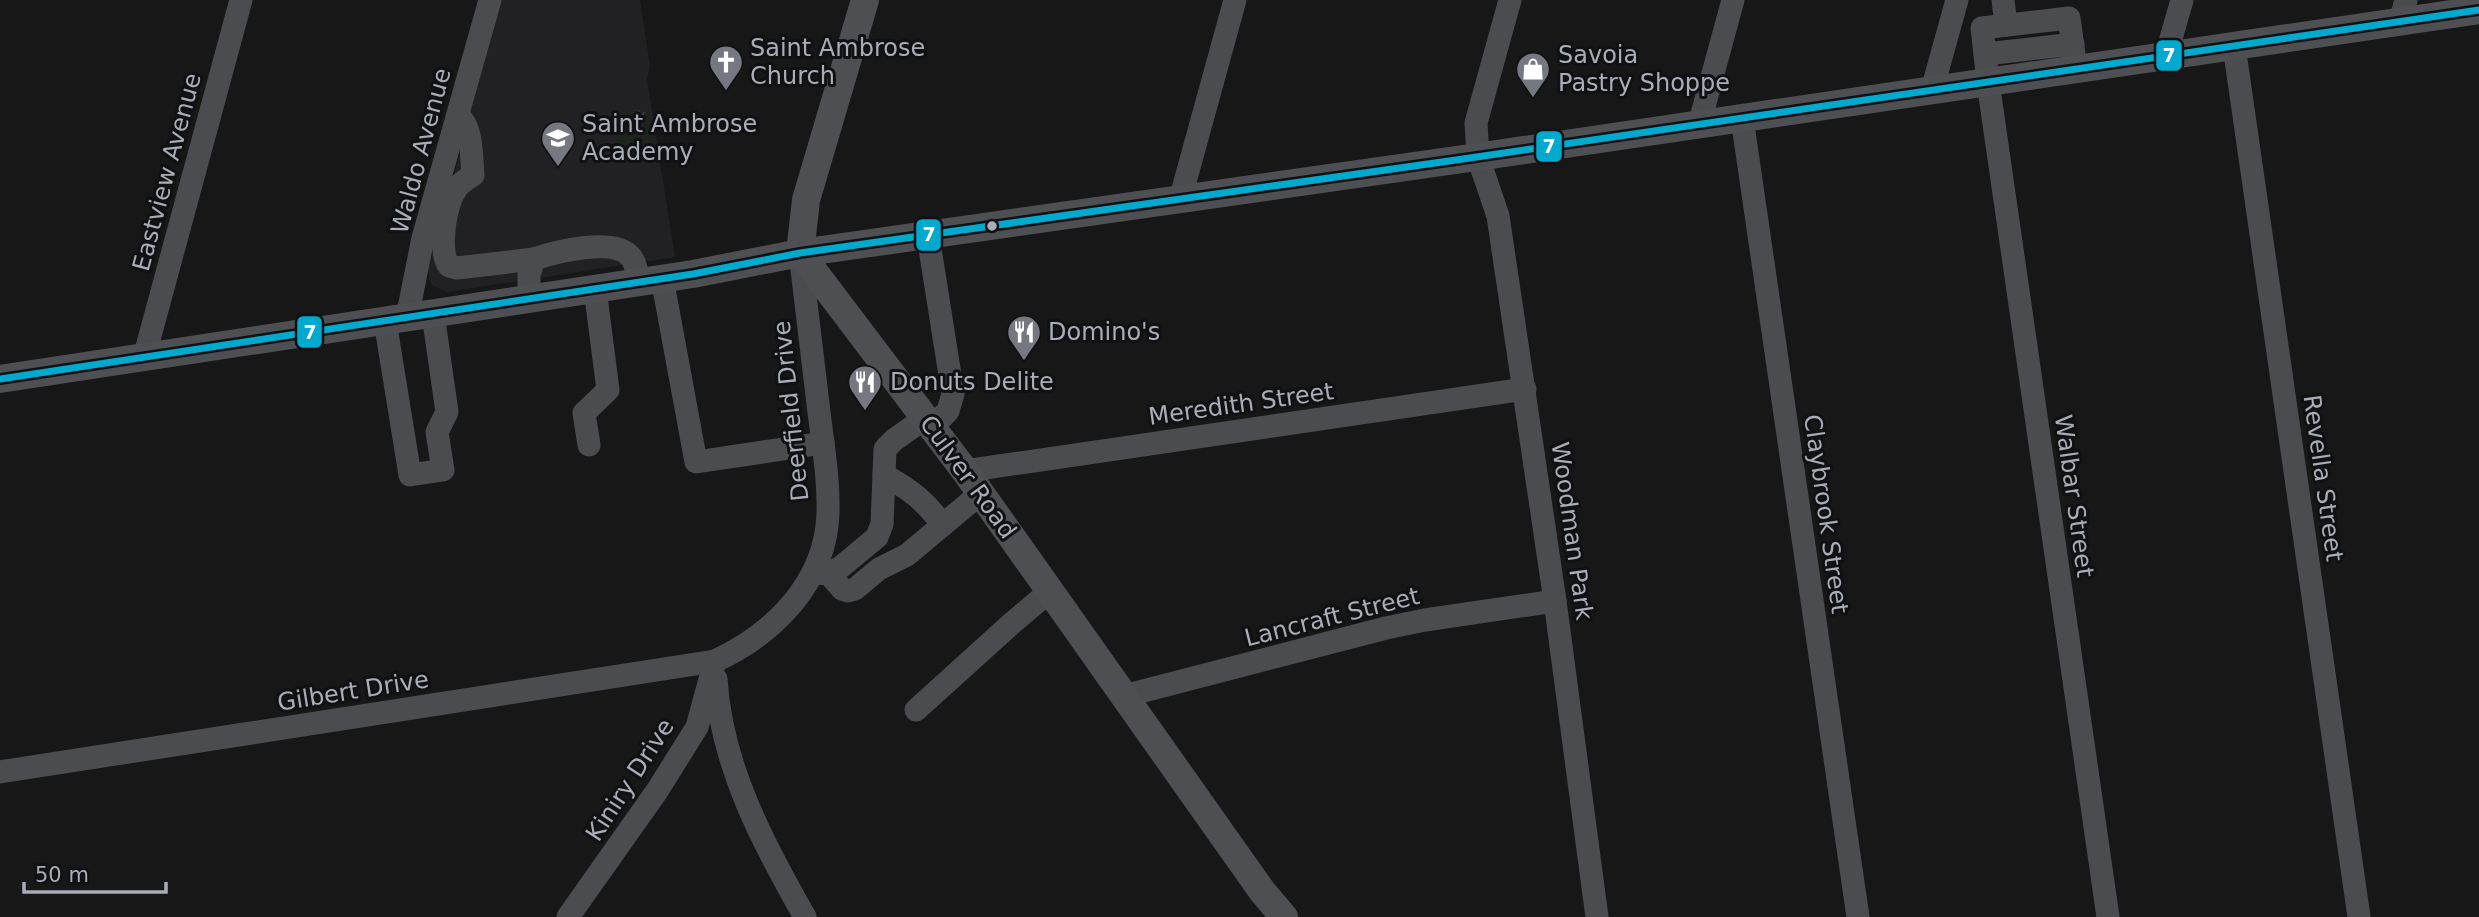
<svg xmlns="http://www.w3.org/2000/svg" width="2479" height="917" viewBox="0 0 2479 917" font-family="'DejaVu Sans',sans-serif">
  <defs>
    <pattern id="grass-tufts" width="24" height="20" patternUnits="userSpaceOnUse" patternTransform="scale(1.75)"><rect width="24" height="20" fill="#1d241e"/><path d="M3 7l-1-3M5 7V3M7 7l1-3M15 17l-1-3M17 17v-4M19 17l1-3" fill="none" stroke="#3b413d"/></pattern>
  </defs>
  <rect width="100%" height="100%" fill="#171717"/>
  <polygon fill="#212123" points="501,0 640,0 650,66 647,79 675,257 447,292 432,285 429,280 429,267"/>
  <polygon fill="url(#grass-tufts)" points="646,108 653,154 618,160 613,127 630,111"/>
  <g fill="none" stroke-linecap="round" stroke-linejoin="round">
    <g stroke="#4b4c50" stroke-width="23">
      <polyline points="1510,0 1476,123 1478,157 1498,216 1555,601 1597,917"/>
      <polyline points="2003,0 2006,25"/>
      <polyline points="2400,22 2406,0"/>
      <polyline points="2234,46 2359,917"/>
      <polyline points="1986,54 2073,44"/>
      <polyline points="2166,56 2182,0"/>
      <polyline points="2076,69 2069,18 1982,28 1988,82 2108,917"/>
      <polyline points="1932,90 1957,0"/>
      <path d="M458,115C473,128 471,155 473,175C467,179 460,183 456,189C445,205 438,250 449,266L457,268L534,259"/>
      <polyline points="1742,118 1858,917"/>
      <polyline points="1699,125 1733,0"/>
      <polyline points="1180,200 1235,0"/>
      <polyline points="928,236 953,394 948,411 932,427"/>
      <polyline points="662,278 696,462 823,443"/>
      <path d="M529,299V275L534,259C555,252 613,237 630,256C636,262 637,274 639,282"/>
      <polyline points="407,318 423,238 490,0"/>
      <polyline points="385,321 410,475 443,470 437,432 447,412 433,314"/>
      <polyline points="144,358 241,0"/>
      <path d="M925,418L894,440L885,449L884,475C911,490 924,500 943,525"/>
      <polyline points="589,445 584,413 608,390 595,289"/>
      <polyline points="965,471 1525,389"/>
      <polyline points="814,573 829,574 841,567 877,537 882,524 884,475"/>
      <polyline points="829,574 842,589 848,591 855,589 879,569 907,555 981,493"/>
      <path d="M716,679C721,765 763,843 805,917"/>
      <polyline points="1124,696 1386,628 1425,620 1555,601"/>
      <polyline points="916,710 1011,624 1050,591"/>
      <path d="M0,772L715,661C774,634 826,582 828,513C829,479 823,445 819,412C813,359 806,306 800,253"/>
      <polyline points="568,917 657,791 697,727 715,661"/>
    </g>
    <g stroke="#4d4f52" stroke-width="28">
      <polyline points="865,0 806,200 800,253 965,471 1262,891 1284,917"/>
      <polyline points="0,379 693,274 800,253 1456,160 2479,10"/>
    </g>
    <g stroke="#111113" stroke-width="12">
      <polyline id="bus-1" points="0,379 693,274 800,253 1456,160 2479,10"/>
    </g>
    <use href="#bus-1" stroke="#00a9ce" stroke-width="7"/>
  </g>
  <defs>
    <g id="church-pin" transform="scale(1.75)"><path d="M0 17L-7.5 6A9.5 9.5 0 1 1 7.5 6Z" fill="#757880" stroke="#111113"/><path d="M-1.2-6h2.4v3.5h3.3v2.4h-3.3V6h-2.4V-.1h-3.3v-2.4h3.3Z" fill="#fff"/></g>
    <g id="shop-pin" transform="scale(1.75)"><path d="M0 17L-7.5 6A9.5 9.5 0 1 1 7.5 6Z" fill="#757880" stroke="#111113"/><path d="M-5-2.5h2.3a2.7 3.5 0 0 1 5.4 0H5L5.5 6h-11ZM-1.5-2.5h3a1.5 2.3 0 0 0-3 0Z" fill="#fff"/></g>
    <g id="school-pin" transform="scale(1.75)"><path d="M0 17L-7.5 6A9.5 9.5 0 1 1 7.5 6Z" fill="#757880" stroke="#111113"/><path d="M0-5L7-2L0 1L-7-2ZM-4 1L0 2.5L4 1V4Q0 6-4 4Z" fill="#fff"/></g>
    <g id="restaurant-pin" transform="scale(1.75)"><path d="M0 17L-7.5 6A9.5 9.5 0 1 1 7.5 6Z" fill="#757880" stroke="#111113"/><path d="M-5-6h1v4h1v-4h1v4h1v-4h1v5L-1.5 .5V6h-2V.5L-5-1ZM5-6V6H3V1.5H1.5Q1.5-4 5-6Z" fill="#fff"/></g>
  </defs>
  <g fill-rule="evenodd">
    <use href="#church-pin" x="726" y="62"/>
    <use href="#shop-pin" x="1533" y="69"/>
    <use href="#school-pin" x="558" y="138"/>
    <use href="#restaurant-pin" x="1024" y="332"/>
    <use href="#restaurant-pin" x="865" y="382"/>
  </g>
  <circle fill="#a8adb8" stroke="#111113" stroke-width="2.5" cx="992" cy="226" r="6"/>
  <g text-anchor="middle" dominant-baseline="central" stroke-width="6" stroke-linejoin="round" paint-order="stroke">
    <g font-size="24" fill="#a8adb8" stroke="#111113" text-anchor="start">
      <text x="750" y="48">Saint Ambrose<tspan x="750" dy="28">Church</tspan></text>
      <text x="1558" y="55">Savoia<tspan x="1558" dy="28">Pastry Shoppe</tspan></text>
      <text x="582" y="124">Saint Ambrose<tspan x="582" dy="28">Academy</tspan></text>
      <text x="1048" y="332">Domino's</text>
      <text x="890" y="382">Donuts Delite</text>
    </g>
    <g font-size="24" fill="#a8adb8" stroke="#111113">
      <text transform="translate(421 151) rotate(-75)">Waldo Avenue</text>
      <text transform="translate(167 172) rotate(-75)">Eastview Avenue</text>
      <text transform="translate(1241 404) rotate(-8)">Meredith Street</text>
      <text transform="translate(791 411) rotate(-96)">Deerfield Drive</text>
      <text transform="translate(968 477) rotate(54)">Culver Road</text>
      <text transform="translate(2323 478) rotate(82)">Revella Street</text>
      <text transform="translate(2074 496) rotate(82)">Walbar Street</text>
      <text transform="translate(1826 514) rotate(82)">Claybrook Street</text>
      <text transform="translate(1572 531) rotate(82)">Woodman Park</text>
      <text transform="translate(1332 617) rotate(-14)">Lancraft Street</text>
      <text transform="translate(353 691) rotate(-9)">Gilbert Drive</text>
      <text transform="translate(630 780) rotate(-57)">Kiniry Drive</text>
    </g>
  </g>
  <g stroke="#111113" stroke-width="2.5">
    <rect x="2155" y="39" width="28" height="33" rx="7" fill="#00a9ce"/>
    <rect x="1535" y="130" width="28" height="33" rx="7" fill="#00a9ce"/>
    <rect x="915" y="218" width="27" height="34" rx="7" fill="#00a9ce"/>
    <rect x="296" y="315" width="27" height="34" rx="7" fill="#00a9ce"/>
  </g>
  <g font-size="19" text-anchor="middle" font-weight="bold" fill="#fff">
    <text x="2169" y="62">7</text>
    <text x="1549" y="153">7</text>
    <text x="929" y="241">7</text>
    <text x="310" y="339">7</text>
  </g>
  <path d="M24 882v10h142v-10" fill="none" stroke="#a8adb8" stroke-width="3.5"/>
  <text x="35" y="882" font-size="21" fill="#a8adb8" stroke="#111113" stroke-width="5" paint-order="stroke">50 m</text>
</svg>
